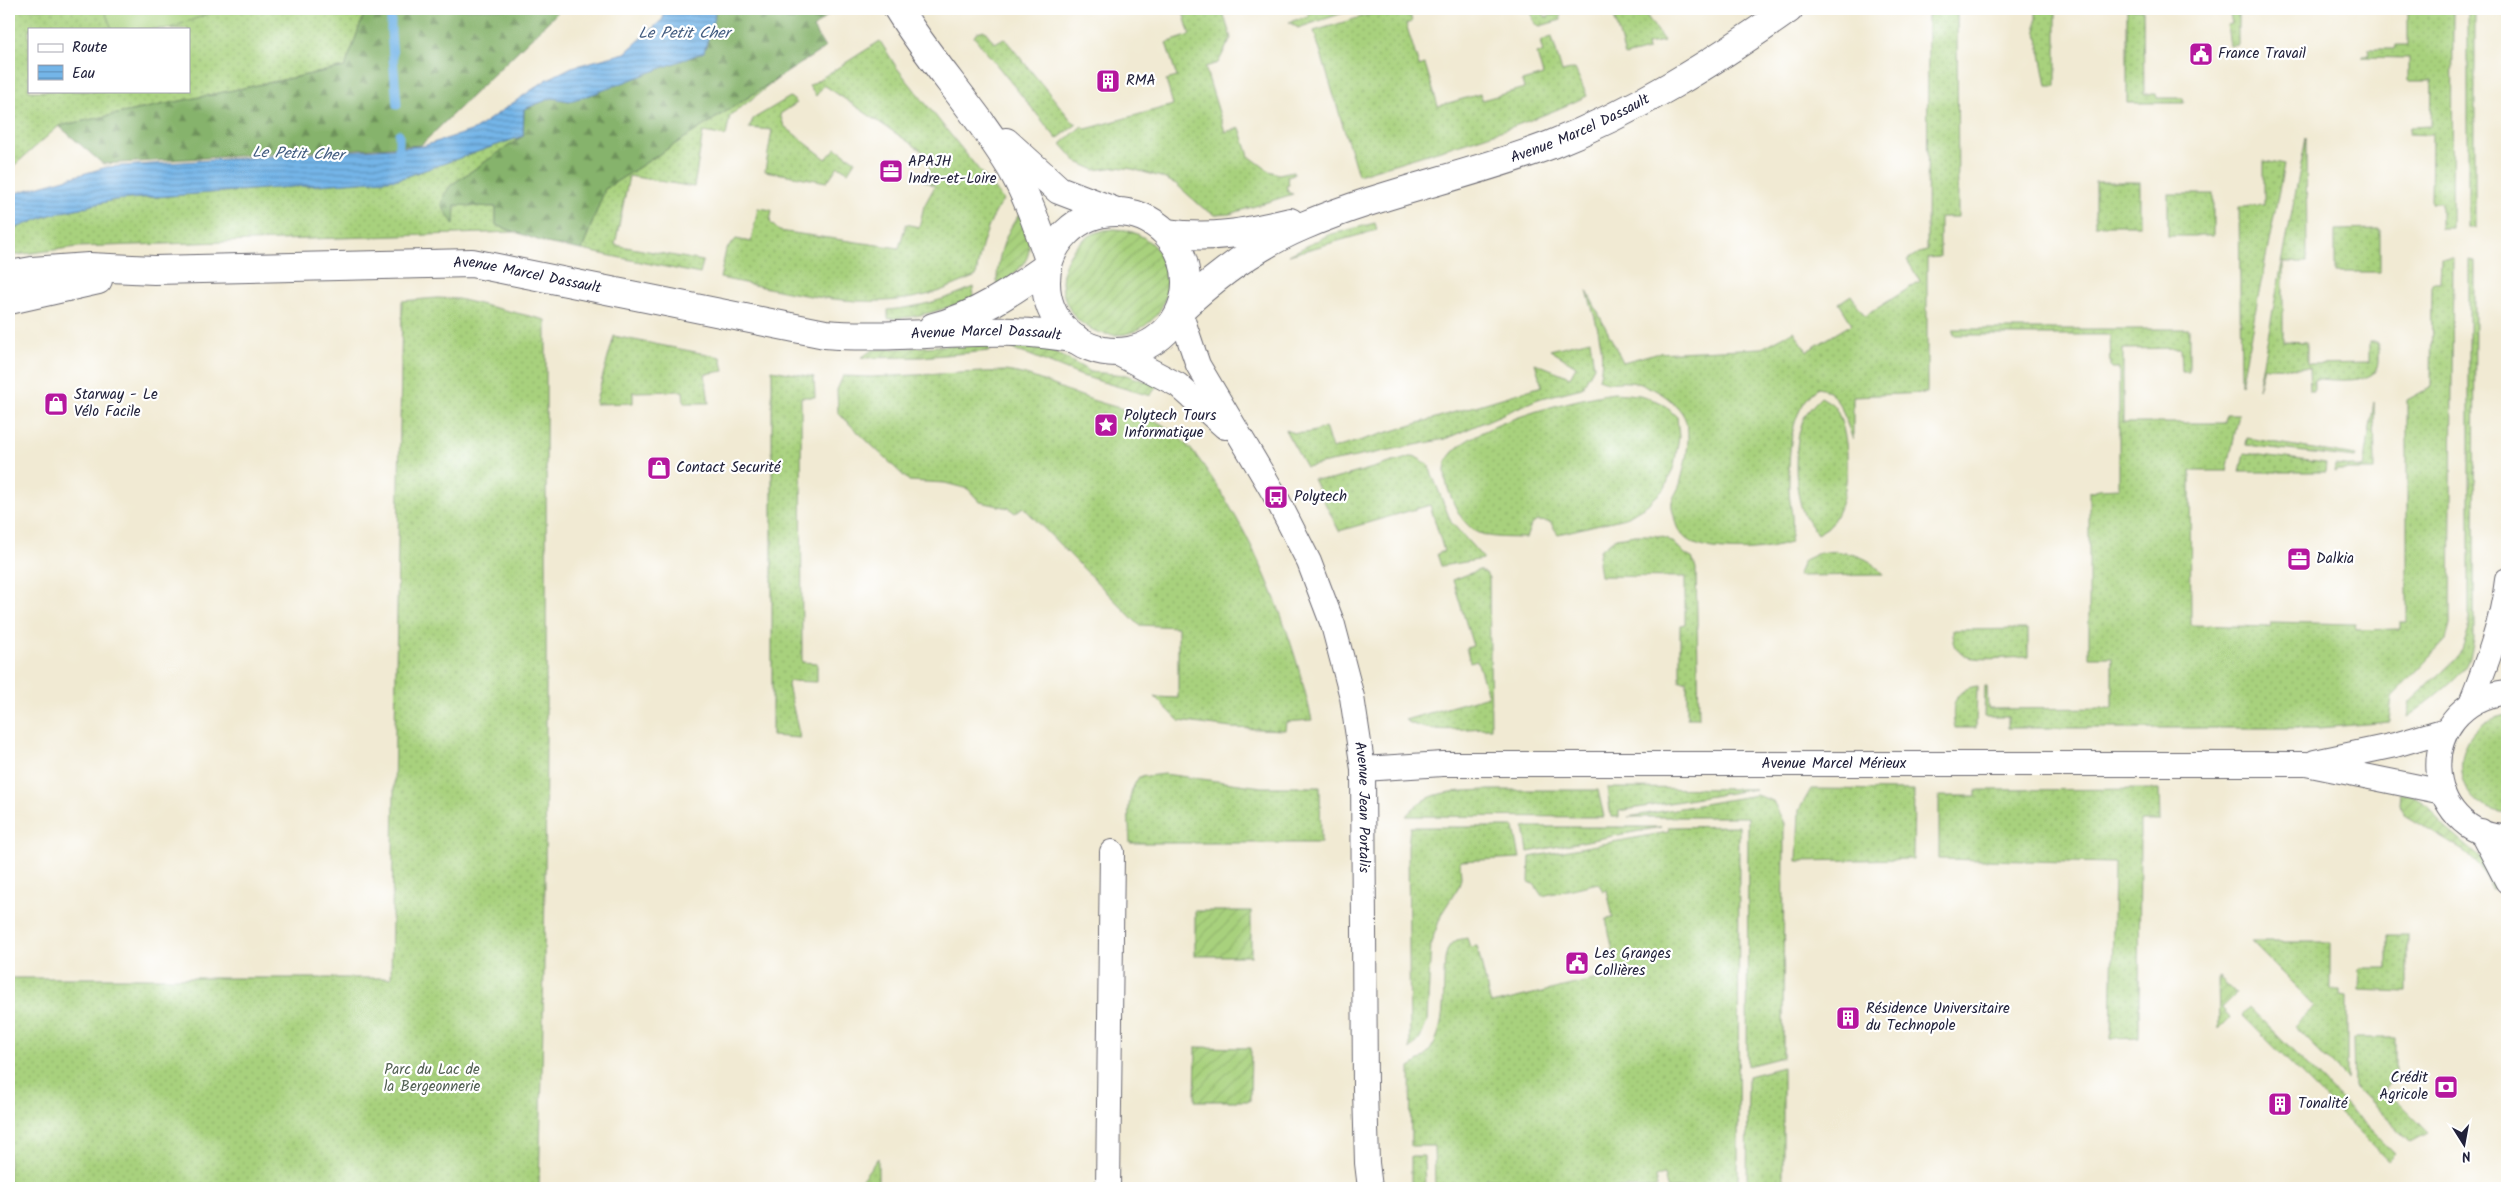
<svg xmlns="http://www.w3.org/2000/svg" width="2516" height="1197" viewBox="0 0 2516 1197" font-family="Kalam,sans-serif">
  <defs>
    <pattern id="grass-dots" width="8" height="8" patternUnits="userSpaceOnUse" patternTransform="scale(1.25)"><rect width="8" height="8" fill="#a8d17d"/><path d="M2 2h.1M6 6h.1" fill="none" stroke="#90b36d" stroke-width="1.8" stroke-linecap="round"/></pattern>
    <pattern id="forest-firs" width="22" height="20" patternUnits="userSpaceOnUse" patternTransform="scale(1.25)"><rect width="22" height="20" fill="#86b36c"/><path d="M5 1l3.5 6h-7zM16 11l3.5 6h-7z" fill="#6d915a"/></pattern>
    <pattern id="garden-furrows" width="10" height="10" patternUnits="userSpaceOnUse" patternTransform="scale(1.25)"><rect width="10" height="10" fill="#a8d17d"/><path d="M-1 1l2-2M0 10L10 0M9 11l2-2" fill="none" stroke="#90b36d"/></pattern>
    <pattern id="water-rules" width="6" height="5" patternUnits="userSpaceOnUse" patternTransform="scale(1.25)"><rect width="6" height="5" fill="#74b5e8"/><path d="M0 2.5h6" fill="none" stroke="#5f93bd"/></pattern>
  </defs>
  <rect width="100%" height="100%" fill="#fff"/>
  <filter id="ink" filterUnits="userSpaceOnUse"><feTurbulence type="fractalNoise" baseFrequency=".02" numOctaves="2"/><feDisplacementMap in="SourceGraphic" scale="10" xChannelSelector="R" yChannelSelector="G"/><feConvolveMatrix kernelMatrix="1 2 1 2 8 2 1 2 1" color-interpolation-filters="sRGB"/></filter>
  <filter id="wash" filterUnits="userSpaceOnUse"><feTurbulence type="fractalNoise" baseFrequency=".0096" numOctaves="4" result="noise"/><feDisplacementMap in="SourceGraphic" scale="20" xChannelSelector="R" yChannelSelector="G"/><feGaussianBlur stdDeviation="1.12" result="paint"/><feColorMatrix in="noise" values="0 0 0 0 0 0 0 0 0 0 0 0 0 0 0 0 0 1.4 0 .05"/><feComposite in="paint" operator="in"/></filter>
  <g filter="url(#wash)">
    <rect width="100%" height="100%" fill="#f1ead3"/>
    <g fill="url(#grass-dots)" stroke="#657a5c" fill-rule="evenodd">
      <path d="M9,9H366L345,67L59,126L9,170ZM29,29H189V91H29Z"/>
      <polygon points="1182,9 1222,9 1231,38 1218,63 1205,67 1225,132 1240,128 1249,156 1269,171 1279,174 1293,171 1294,174 1287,176 1289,185 1286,186 1289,193 1293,194 1230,214 1215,215 1203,208 1176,184 1161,177 1132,169 1116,167 1095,170 1077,162 1061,144 1082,126 1086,129 1173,105 1166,80 1177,77 1166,43 1190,35"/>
      <polygon points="1307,9 1355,9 1298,28 1289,22 1309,16"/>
      <path d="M1388,9H1409L1412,22L1406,24L1419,66L1425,64L1438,106L1480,94L1482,100L1524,88L1522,81L1543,75L1537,54L1543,52L1540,41L1552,37L1562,72L1575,69L1587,96C1514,131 1435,151 1358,175L1314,31Z"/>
      <polygon points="1523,9 1542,9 1545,17 1560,13 1561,20 1540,26 1535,24 1530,10 1524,12"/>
      <polygon points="1612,9 1642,9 1664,41 1647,44 1648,50 1625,56"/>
      <path d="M1928,9H1957L1958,217H1940V257L1927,258V393L1853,396V440L1841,407L1830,391L1818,388C1788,410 1789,455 1789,489C1790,513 1796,518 1789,543C1765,551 1739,552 1714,549C1693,546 1677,538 1674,516C1673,512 1671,506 1672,501C1674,495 1678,490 1680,484C1685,465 1694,431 1682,413C1671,397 1648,383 1628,382C1616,381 1610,385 1599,379C1607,349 1595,320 1587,291L1623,362L1656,353L1762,348L1794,331L1807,351L1852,324L1839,303L1851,295L1865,316L1920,281L1907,260L1918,253L1927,251Z"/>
      <polygon points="2036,9 2056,9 2056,86 2047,86 2036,27"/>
      <polygon points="2127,9 2143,9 2144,94 2156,94 2157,98 2183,98 2184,103 2127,103"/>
      <polygon points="2229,9 2238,9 2238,45 2230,46 2227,25 2232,24"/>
      <polygon points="2408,9 2453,9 2452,228 2441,228 2441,203 2431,203 2432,135 2409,134 2410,127 2431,126 2432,81 2408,81 2408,58 2363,57 2363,55 2369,55 2368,49 2395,49 2396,45 2408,45"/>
      <rect x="2468" y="9" width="7" height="219"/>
      <polygon points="984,30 995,43 1004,38 1072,121 1077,124 1057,139 974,37 977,32"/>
      <path d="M880,41L897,68L1003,200C987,224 980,248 976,276C959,283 941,292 922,296C856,311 785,291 720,278L726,250L736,239L751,242L758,208L772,210L770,222L779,231L899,248L906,224L919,227L924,206L935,186L923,180L934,159L824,85L816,96L809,86Z"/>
      <polygon points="780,77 730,116 726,136 703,132 694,187 629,176 615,245 703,261 700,274 582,250 605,189"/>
      <polygon points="790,97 797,103 780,114 784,126 826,159 836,148 855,161 848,172 838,166 827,182 765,171 772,130 749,128 753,119"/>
      <polygon points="523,136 451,185 454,224 455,205 496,207 496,225 514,232 77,247 9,256 9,233 13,229 50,215 114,200 399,179"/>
      <path d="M2306,138L2307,262H2283V341L2307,342V364L2369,363V342H2376C2380,347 2379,354 2379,361C2379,387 2331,379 2314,379V391H2310L2309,368L2264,367L2258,389Z"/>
      <polygon points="2264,161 2284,165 2241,385 2239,206 2264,205"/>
      <rect x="2095" y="182" width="45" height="43"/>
      <rect x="2168" y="194" width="45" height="42"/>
      <polygon points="1375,223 1377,230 1289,255 1328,235"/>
      <polygon points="2380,229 2380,272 2335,272 2335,230"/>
      <polygon points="2441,258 2453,258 2450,624 2446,640 2392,697 2389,722 2319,728 2008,728 2008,717 1984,717 1985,686 1987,686 1988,709 2112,708 2112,657 2089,657 2089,492 2099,489 2119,488 2119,368 2111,368 2110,335 1954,335 1954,329 2189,329 2189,372 2182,372 2181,348 2123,349 2123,423 2225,423 2226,414 2239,414 2227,471 2190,471 2191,625 2270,627 2271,622 2355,624 2356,630 2400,629 2400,622 2407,622 2407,400 2431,387 2432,283 2440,283"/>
      <path d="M2469,260L2475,261L2474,640C2472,648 2471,656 2468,663C2463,676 2420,709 2407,717L2410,701L2454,660L2462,650L2469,628Z"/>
      <path d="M973,287L974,297C946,309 919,318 888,319V310C919,307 945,300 973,287Z"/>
      <path d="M437,298L458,299L546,320C546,610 548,899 539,1188H9V978H391L402,301Z"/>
      <polygon points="614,336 721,357 724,371 705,374 709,403 684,403 683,391 633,392 633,403 595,404"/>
      <path d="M1590,340L1594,367L1582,388L1538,399L1445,439L1306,467L1285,430C1299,436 1312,433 1325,427L1332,449L1542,386L1535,363L1570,377L1576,366L1550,350Z"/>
      <polygon points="772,370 814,377 815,397 801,397 802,662 817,663 817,682 789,681 788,685 800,738 772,736"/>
      <path d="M1005,371C1033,374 1058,388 1084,397C1112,408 1144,411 1169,429C1190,444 1205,467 1219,489C1265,561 1293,638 1312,720L1286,722L1285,730L1231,728L1179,721L1155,697L1178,698V627L1139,625L1023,507L1015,513L1009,508L980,502L968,489L945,483L909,481L838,413L837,390L843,376L871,377Z"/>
      <path d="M1614,393L1640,395L1662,403L1677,417L1679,437L1674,466L1665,488L1648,504L1625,518L1558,534L1550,522L1537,521L1531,525L1526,538C1491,537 1471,541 1454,504C1448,490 1440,471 1449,457C1469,425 1577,398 1614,393Z"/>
      <path d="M1821,397C1826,400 1834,404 1836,409C1852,440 1852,497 1830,525C1827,529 1821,531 1817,534C1813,527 1807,521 1804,514C1794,492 1794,449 1801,426C1804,414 1813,405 1821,397Z"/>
      <polygon points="2374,401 2375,470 2338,470 2334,472 2335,465 2364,468"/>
      <polygon points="2247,438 2356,456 2355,458 2246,445"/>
      <polygon points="2244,453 2326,463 2325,472 2240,472"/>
      <polygon points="1414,456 1428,464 1451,522 1484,559 1441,566 1437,554 1444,551 1430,505 1339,531 1313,479 1331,480"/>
      <path d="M1635,535C1649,535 1663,534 1674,543C1681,549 1684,555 1692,558L1696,568L1699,718H1687V681H1680V625L1685,624V577L1600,576L1598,563L1600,550L1616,538Z"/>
      <path d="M1835,551C1856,555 1871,557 1883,575L1797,576L1804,560L1819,553Z"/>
      <path d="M1479,570L1486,573L1489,578L1491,728C1466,728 1427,735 1405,720L1488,696L1477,660L1470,662L1466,648L1473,646L1453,580Z"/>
      <path d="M2028,629V657C2014,657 1974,662 1963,655C1954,649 1953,639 1953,630Z"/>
      <path d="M1977,686L1976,728H1955C1951,708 1953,689 1977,686Z"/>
      <path d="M2507,715V813C2447,809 2446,724 2507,715Z"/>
      <path d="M1164,774L1262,787H1320L1321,843H1130C1129,820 1125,796 1139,777Z"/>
      <polygon points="1607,788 1755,789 1619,811 1619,817 1611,817"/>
      <polygon points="1811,789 1914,790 1913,859 1797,861 1799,810"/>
      <polygon points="2159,789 2160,821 2140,821 2139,1038 2111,1039 2114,863 1939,859 1939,796 1976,796 1976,790"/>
      <path d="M1485,790H1598L1604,817L1406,816C1429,789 1452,792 1485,790Z"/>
      <polygon points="1756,795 1773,801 1784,823 1783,1057 1747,1066 1748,817 1628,817"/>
      <path d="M1739,826L1738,1188H1667L1664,1175L1655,1177L1657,1188H1495L1496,1179L1487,1178L1486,1188H1435L1434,1146H1411L1410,1067C1446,1048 1443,1010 1444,975C1445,964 1444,954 1450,945L1457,940L1467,938L1470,947L1477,946L1491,1004L1618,974L1606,919L1613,918L1607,890L1603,891L1598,883L1542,896L1534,884L1529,882L1530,857L1668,832L1669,827Z"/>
      <polygon points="1410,827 1514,827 1520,858 1460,861 1461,878 1459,886 1442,913 1431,943 1427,1022 1420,1039 1410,1050 1408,847"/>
      <polygon points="1524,827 1661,827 1528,852"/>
      <polygon points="2388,935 2407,935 2407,992 2359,990 2360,968 2388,968"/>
      <polygon points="2251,942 2330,942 2330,990 2340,990 2340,996 2347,997 2347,1079 2294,1026 2315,1006"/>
      <polygon points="2249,1007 2395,1154 2388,1161 2242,1015"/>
      <polygon points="2353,1038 2395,1038 2395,1077 2385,1090 2428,1133 2411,1142 2354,1086"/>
      <polygon points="1783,1067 1783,1188 1747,1188 1748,1076"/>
      <polygon points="1411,1156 1424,1156 1425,1188 1411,1188"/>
      <polygon points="878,1158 878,1188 855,1188"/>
    </g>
    <g fill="url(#forest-firs)" stroke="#546a54">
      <polygon points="366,9 561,9 421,145 103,164 59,126 345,67"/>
      <polygon points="714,9 835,9 813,28 825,48 605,189 582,250 546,243 496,225 496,207 455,205 454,225 442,206 444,195 451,185 523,136 524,109 552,98 570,101 715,15"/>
    </g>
    <g fill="url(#garden-furrows)" stroke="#657a5c">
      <path d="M1023,210C1032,254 1036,259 997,287C996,260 1005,230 1023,210Z"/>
      <circle cx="1115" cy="282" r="53"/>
      <path d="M1009,340L1044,346L1091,372L1126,375L1157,385L1151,395H1147L1082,376L1027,354C1017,352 1011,351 1009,340Z"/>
      <polygon points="989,343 990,351 921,357 861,358 872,350"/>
      <polygon points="2401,792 2414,797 2430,807 2441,824 2482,859 2500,888 2492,888 2480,867 2465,852 2404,815 2400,804"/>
      <rect x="1195" y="911" width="56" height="45"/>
      <polygon points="2218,976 2236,993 2221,1008 2230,1018 2219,1029"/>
      <polygon points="1196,1047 1251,1048 1250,1101 1195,1101"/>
    </g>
    <polygon fill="#a8d17d" stroke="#657a5c" points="104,9 221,9 168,29 112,29"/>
    <polygon fill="url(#water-rules)" stroke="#4b6c92" points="663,9 714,9 715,15 704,52 596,93 570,101 552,98 524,109 523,136 399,179 114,200 50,215 13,229 9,233 9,195 107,167 423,146 474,130 546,80 572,67 625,53 663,19"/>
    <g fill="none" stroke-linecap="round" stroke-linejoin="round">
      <g stroke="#74b5e8" stroke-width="9">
        <polyline points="391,9 391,33 397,105"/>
        <polyline points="399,159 399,134"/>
      </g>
    </g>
  </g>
  <g filter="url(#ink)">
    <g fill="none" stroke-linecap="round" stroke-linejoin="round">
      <g stroke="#6a6870" stroke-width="26">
        <g id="street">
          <path id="s1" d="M1180,312L1198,365L1276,497L1309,562L1333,625L1352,697L1363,769L1365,1089L1367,1163L1370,1188"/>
          <polyline points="1115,352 1178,385 1225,427"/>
          <path d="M2507,692C2410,704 2421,836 2507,837"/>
          <path d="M2471,703C2487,662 2502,624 2507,580"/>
          <polyline points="2315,762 2395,745 2446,730"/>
          <path id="s2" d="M1363,769L1443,764H2306L2443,792"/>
          <polyline points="2481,831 2507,881"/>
          <polyline points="1108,1188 1112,852"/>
        </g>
      </g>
      <g stroke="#6a6870" stroke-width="30">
        <g id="secondary">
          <path d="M898,9C932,64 978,112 1011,168C1028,197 1038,228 1049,260"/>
          <polyline points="1006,142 1059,190 1114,211"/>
          <circle cx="1116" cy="282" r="70"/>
          <path d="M1167,233C1211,240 1248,232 1290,222"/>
          <path id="s3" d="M9,275L32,271L89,267L154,270L472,263L825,334C906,341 997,322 1076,339"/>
          <polyline points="9,300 98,280"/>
          <path id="s4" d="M1182,308C1217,275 1258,245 1303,226C1383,192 1469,176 1550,145C1636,111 1714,62 1789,9"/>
          <path d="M933,327C975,317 1013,291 1048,266"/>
        </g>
      </g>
      <use href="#street" stroke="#fff" stroke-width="24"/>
      <use href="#secondary" stroke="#fff" stroke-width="28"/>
    </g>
  </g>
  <defs>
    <g id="civic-square" transform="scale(1.25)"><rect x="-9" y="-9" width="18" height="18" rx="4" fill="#b5179e" stroke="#fff"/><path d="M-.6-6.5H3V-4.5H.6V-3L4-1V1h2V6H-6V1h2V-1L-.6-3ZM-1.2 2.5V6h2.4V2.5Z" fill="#fff"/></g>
    <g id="building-square" transform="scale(1.25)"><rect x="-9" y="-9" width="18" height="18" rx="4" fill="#b5179e" stroke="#fff"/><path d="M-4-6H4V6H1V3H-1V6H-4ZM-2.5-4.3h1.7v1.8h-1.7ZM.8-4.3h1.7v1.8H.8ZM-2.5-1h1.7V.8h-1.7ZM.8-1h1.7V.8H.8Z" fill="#fff"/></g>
    <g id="office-square" transform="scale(1.25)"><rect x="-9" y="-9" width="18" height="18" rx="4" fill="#b5179e" stroke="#fff"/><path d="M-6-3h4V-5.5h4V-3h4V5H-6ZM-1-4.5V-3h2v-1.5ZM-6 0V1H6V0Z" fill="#fff"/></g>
    <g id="shop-square" transform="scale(1.25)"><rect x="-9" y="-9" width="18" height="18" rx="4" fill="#b5179e" stroke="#fff"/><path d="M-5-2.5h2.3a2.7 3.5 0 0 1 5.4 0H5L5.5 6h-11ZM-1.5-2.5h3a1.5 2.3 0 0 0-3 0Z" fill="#fff"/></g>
    <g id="sight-square" transform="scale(1.25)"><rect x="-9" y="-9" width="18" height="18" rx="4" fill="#b5179e" stroke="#fff"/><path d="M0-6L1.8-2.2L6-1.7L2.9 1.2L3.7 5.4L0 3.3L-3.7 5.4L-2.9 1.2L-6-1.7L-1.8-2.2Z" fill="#fff"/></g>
    <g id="bus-square" transform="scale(1.25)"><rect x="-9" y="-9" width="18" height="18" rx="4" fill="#b5179e" stroke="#fff"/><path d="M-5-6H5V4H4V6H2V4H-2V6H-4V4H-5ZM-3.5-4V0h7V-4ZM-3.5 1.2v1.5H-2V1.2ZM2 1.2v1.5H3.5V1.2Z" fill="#fff"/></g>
    <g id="bank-square" transform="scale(1.25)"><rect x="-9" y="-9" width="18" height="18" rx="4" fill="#b5179e" stroke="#fff"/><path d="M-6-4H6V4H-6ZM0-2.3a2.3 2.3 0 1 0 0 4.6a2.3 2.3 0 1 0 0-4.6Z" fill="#fff"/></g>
  </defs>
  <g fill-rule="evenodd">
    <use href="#civic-square" x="2201" y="54"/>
    <use href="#building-square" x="1108" y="81"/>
    <use href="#office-square" x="891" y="171"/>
    <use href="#shop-square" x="56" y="404"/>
    <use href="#sight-square" x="1106" y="425"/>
    <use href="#shop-square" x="659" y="468"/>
    <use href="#bus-square" x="1276" y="497"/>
    <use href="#office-square" x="2299" y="559"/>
    <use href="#civic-square" x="1577" y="963"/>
    <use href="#building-square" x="1848" y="1018"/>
    <use href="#bank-square" x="2446" y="1087"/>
    <use href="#building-square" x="2280" y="1104"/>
  </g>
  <g text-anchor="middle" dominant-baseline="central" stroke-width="4.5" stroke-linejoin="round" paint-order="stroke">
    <g font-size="15" fill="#22223b" stroke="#fff" text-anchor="start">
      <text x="2218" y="54">France Travail</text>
      <text x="1126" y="81">RMA</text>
      <text x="908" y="162">APAJH<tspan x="908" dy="17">Indre-et-Loire</tspan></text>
      <text x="74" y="395">Starway - Le<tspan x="74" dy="17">Vélo Facile</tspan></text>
      <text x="1124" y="416">Polytech Tours<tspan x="1124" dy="17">Informatique</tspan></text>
      <text x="676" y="468">Contact Securité</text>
      <text x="1294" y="497">Polytech</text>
      <text x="2316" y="559">Dalkia</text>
      <text x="1594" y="954">Les Granges<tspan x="1594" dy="17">Collières</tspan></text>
      <text x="1866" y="1009">Résidence Universitaire<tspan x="1866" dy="17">du Technopole</tspan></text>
      <text x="2428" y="1078" text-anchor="end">Crédit<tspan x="2428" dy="17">Agricole</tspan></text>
      <text x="2298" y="1104">Tonalité</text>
    </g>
    <g font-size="15" fill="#22223b" stroke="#fff">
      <text stroke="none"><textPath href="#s4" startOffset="441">Avenue Marcel Dassault</textPath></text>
      <text stroke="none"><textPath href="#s3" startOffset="520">Avenue Marcel Dassault</textPath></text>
      <text stroke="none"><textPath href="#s3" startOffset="985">Avenue Marcel Dassault</textPath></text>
      <text stroke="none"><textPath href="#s2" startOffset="471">Avenue Marcel Mérieux</textPath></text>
      <text stroke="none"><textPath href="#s1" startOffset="535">Avenue Jean Portalis</textPath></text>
    </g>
    <g font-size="15" fill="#515f52" stroke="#fff">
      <text x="432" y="1070">Parc du Lac de<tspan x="432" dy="17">la Bergeonnerie</tspan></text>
    </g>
    <g font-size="16" font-style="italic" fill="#435d80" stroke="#fff">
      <text x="684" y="33">Le Petit Cher</text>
      <text transform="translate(298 154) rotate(2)">Le Petit Cher</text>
    </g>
  </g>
  <rect width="2516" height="1197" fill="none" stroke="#fff" stroke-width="30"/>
  <rect x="28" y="28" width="162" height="65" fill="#ffffff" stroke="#a7a7b1"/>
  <rect x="38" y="44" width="25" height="8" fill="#ffffff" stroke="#a7a7b1"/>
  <text x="72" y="52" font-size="15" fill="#22223b">Route</text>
  <rect x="38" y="65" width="25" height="15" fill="url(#water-rules)" stroke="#a7a7b1"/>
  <text x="72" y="78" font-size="15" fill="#22223b">Eau</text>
  <g transform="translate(2464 1144) rotate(169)" stroke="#ffffff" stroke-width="4" paint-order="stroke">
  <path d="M0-4L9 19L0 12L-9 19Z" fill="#22223b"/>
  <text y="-8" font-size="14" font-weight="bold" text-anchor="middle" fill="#22223b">N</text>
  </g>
</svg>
